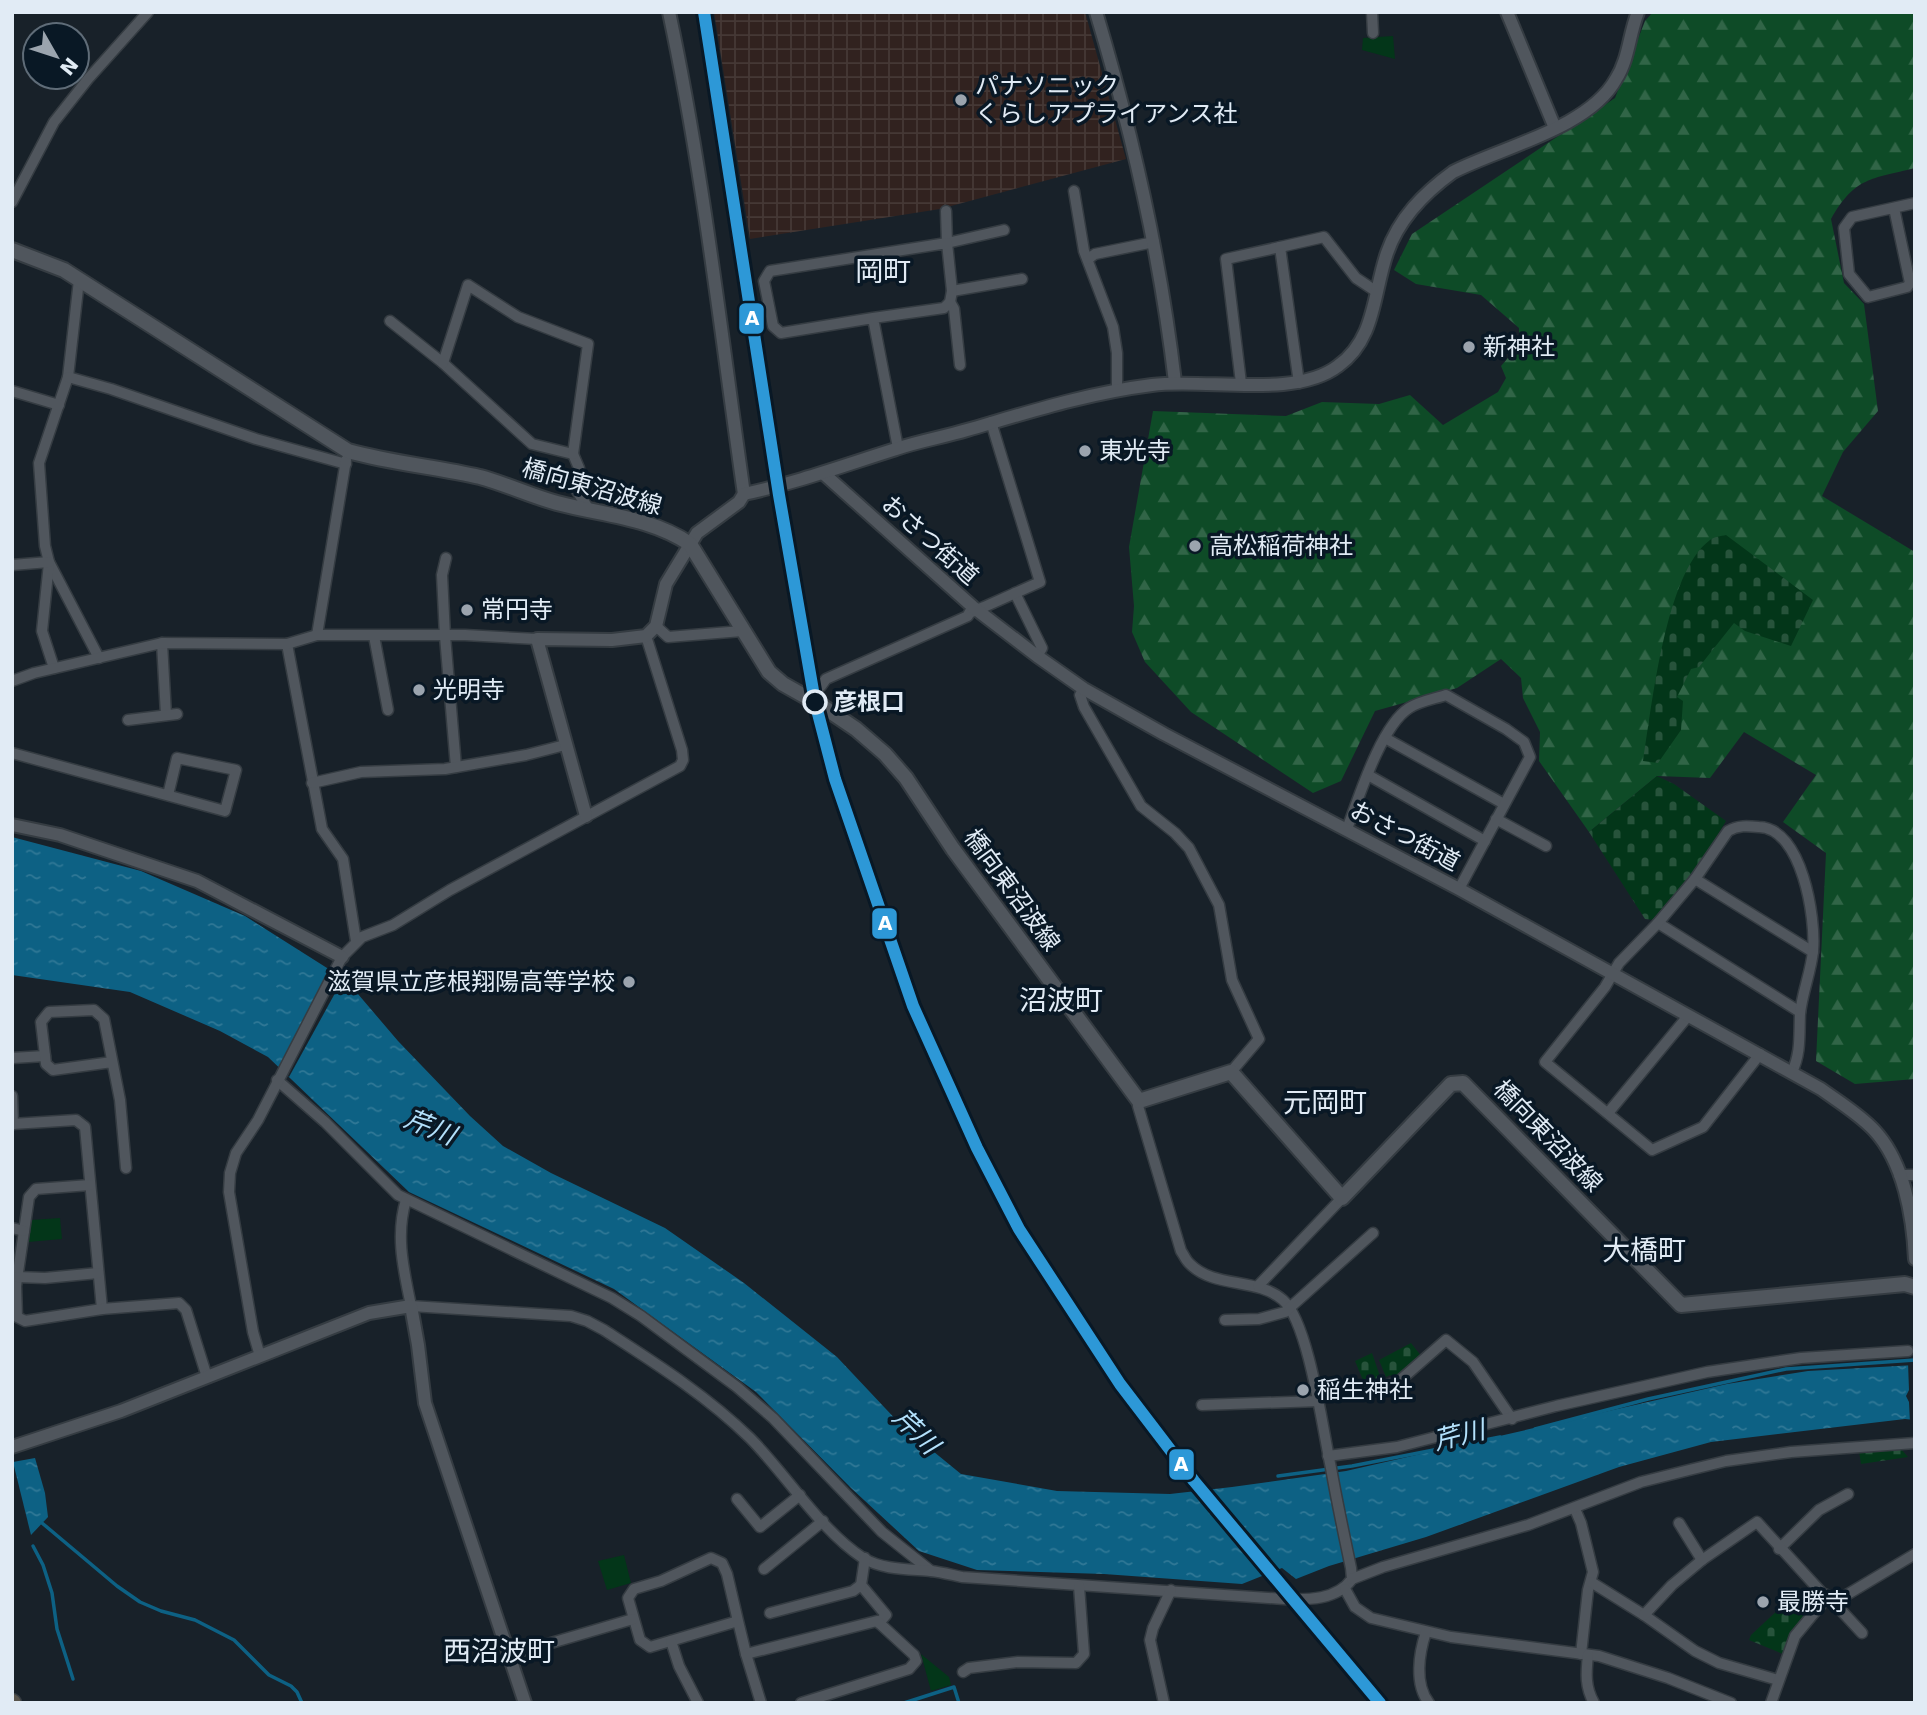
<svg xmlns="http://www.w3.org/2000/svg" width="1927" height="1715" viewBox="0 0 1927 1715" font-family="'DejaVu Sans','Noto Sans JP',sans-serif">
  <defs>
    <pattern id="industrial-grid" width="8" height="8" patternUnits="userSpaceOnUse" patternTransform="scale(1.75)"><rect width="8" height="8" fill="#31221f"/><path d="M0 4h8M4 0v8" fill="none" stroke="#453835"/></pattern>
    <pattern id="forest-firs" width="22" height="20" patternUnits="userSpaceOnUse" patternTransform="scale(1.75)"><rect width="22" height="20" fill="#0e4b27"/><path d="M5 1l3.5 6h-7zM16 11l3.5 6h-7z" fill="#316547"/></pattern>
    <pattern id="cemetery-stones" width="16" height="16" patternUnits="userSpaceOnUse" patternTransform="scale(1.75)"><rect width="16" height="16" fill="#033619"/><path d="M2 7V4a2 2 0 0 1 4 0v3zM10 15v-3a2 2 0 0 1 4 0v3z" fill="#27533b"/></pattern>
    <pattern id="water-ripples" width="26" height="14" patternUnits="userSpaceOnUse" patternTransform="scale(1.75)"><rect width="26" height="14" fill="#0d6184"/><path d="M2 4q2-2 4 0t4 0M15 11q2-2 4 0t4 0" fill="none" stroke="#307896"/></pattern>
  </defs>
  <rect width="100%" height="100%" fill="#182129"/>
  <polygon fill="url(#industrial-grid)" points="714,12 1085,12 1126,159 940,209 750,239"/>
  <g fill="#033619">
    <polygon points="1393,36 1395,59 1362,50 1363,38"/>
    <polygon points="60,1218 62,1239 28,1242 31,1220"/>
    <polygon points="624,1555 631,1583 607,1590 598,1561"/>
    <polygon points="921,1654 949,1677 951,1685 931,1691"/>
  </g>
  <path fill="url(#forest-firs)" d="M1653,12H1915V168C1871,179 1855,177 1831,219L1844,283L1864,304L1878,411L1843,452L1822,496L1915,552V1079L1855,1084L1816,1061L1826,853L1783,822L1816,775L1744,732L1710,778L1657,776L1589,832L1539,761L1540,732L1523,698L1521,678L1501,659L1457,688L1375,711L1341,781L1313,793L1191,712L1145,662L1132,632L1134,606L1129,547L1153,411L1286,416L1322,402L1379,404L1410,395L1443,425L1498,392L1506,378L1501,366L1519,345V328L1481,295L1416,284L1394,270L1412,234L1615,98L1645,21Z"/>
  <g fill="url(#cemetery-stones)">
    <path d="M1726,535L1813,600L1791,646L1745,631L1734,623L1699,667L1691,669L1677,697L1683,701L1681,730L1658,763L1643,761C1652,707 1665,573 1710,540C1714,537 1721,536 1726,535Z"/>
    <polygon points="1657,776 1674,784 1726,821 1693,876 1654,920 1645,919 1589,832"/>
    <polygon points="1411,1343 1422,1357 1395,1380 1390,1375 1386,1377 1379,1360"/>
    <polygon points="1372,1353 1382,1382 1365,1385 1355,1361"/>
    <polygon points="1901,1449 1908,1457 1861,1464 1859,1451"/>
    <polygon points="1792,1597 1808,1613 1797,1625 1783,1654 1749,1640 1751,1635"/>
  </g>
  <g fill="url(#water-ripples)">
    <polygon points="12,837 141,871 245,916 346,980 398,1041 470,1116 503,1146 551,1173 665,1228 744,1283 837,1357 901,1425 961,1474 1057,1491 1170,1494 1232,1487 1346,1471 1727,1384 1808,1371 1915,1365 1915,1420 1905,1419 1711,1442 1619,1467 1426,1537 1329,1566 1296,1579 1282,1568 1242,1584 1104,1574 977,1570 919,1551 851,1488 756,1392 614,1289 409,1192 268,1057 220,1031 130,992 12,975"/>
    <polygon points="35,1458 45,1493 48,1517 31,1535 13,1462"/>
  </g>
  <g fill="#182129">
    <polygon points="333,968 345,975 289,1077 278,1069"/>
    <polygon points="1915,1361 1915,1424 1910,1423 1909,1402 1906,1396 1909,1390 1908,1362"/>
  </g>
  <g fill="none" stroke-linecap="round" stroke-linejoin="round">
    <g stroke="#0d6184" stroke-width="3.5">
      <polyline points="1535,1429 1648,1399 1786,1369 1915,1360"/>
      <polyline points="1278,1476 1352,1466 1500,1437"/>
      <polyline points="42,1523 117,1586 140,1602 161,1611 195,1620 234,1640 269,1675 291,1686 297,1692 302,1703"/>
      <polyline points="33,1546 43,1565 52,1593 57,1629 73,1679"/>
      <polyline points="904,1703 954,1687 959,1703"/>
    </g>
    <g stroke="#353c42" stroke-width="13">
      <g id="minor">
        <polyline points="1372,12 1373,33"/>
        <polyline points="1074,191 1084,251 1113,327 1117,353 1117,389"/>
        <polyline points="12,202 54,122 88,79 148,12"/>
        <polyline points="1894,208 1910,283 1907,287 1868,297 1849,274 1844,228 1852,217 1915,203"/>
        <polyline points="946,211 947,243 1004,230"/>
        <polyline points="1088,259 1095,254 1154,242"/>
        <polyline points="79,280 68,377 39,463 45,546 49,562 99,658"/>
        <polyline points="952,291 1022,279"/>
        <polyline points="950,302 954,309 960,365"/>
        <polyline points="873,318 944,308 950,302 952,291 947,243 770,271 764,281 773,326 781,333 873,318 898,448"/>
        <polyline points="390,321 443,363 532,444 573,454 579,468 575,488 588,508"/>
        <polyline points="443,363 468,285 518,317 588,344 573,454"/>
        <polyline points="68,377 111,389 256,439 346,464"/>
        <polyline points="1241,383 1226,259 1280,247"/>
        <polyline points="1299,383 1280,247 1324,237 1356,278 1377,292"/>
        <polyline points="12,391 59,405"/>
        <polyline points="446,558 442,575 445,636 456,767"/>
        <polyline points="49,563 42,631 54,668"/>
        <polyline points="12,565 49,562"/>
        <polyline points="1015,593 1042,648 1037,656"/>
        <polyline points="656,626 668,637 742,631"/>
        <polyline points="317,635 346,460"/>
        <polyline points="374,636 388,710"/>
        <polyline points="162,643 166,715"/>
        <polyline points="287,644 322,829 343,859 356,941"/>
        <polyline points="12,681 34,673 162,643 287,644 317,635 465,635 537,639"/>
        <polyline points="821,686 826,679 968,616 969,613 984,607 1040,582 991,422"/>
        <polyline points="1084,689 1080,695 1084,707 1141,806 1175,833 1189,848 1219,905 1232,980 1259,1039 1231,1072"/>
        <polyline points="128,720 177,714"/>
        <polyline points="1385,738 1504,804"/>
        <polyline points="12,753 225,811 236,770 177,758 168,795"/>
        <polyline points="1368,775 1485,841"/>
        <polyline points="312,783 361,772 445,769 526,755 565,745"/>
        <polyline points="1496,819 1546,846"/>
        <path d="M1347,829C1359,797 1381,726 1409,708C1420,701 1434,699 1446,695L1506,729L1524,742L1530,757L1459,889"/>
        <polyline points="1695,879 1813,952"/>
        <polyline points="1658,923 1800,1012"/>
        <path d="M1760,1054L1703,1127L1652,1150L1545,1062L1605,987L1619,963L1658,923L1695,879L1728,831C1738,825 1748,826 1759,827C1802,828 1816,918 1813,951C1811,972 1802,993 1800,1014C1799,1036 1801,1053 1792,1072"/>
        <polyline points="12,1058 45,1056"/>
        <polyline points="112,1062 53,1070 46,1064 41,1022 49,1012 94,1010 104,1019 120,1100 126,1168"/>
        <polyline points="277,1080 325,1122 398,1195 612,1298 641,1316 737,1387 773,1418 882,1532 931,1571"/>
        <polyline points="12,1096 13,1124"/>
        <polyline points="1608,1113 1688,1016"/>
        <polyline points="12,1124 76,1120 85,1127 102,1309"/>
        <polyline points="1899,1175 1915,1175"/>
        <polyline points="90,1185 36,1189 29,1197 16,1286 17,1317 25,1321 102,1309 179,1303 186,1310 207,1377"/>
        <path d="M406,1200C395,1236 404,1271 411,1306L571,1316L587,1321L604,1330C655,1363 706,1395 750,1438C786,1474 820,1530 863,1558C883,1570 908,1569 931,1571C941,1572 952,1575 962,1577L1284,1599C1308,1600 1337,1600 1352,1579L1351,1568C1344,1535 1337,1502 1331,1468C1323,1432 1309,1323 1283,1300C1257,1277 1215,1289 1190,1264C1186,1261 1184,1255 1181,1251L1138,1106L1139,1101"/>
        <polyline points="12,1228 24,1231"/>
        <polyline points="17,1277 45,1278 98,1273"/>
        <polyline points="1258,1286 1342,1198"/>
        <polyline points="1225,1320 1259,1319 1285,1312 1373,1233"/>
        <polyline points="260,1356 253,1332 229,1192 230,1173 236,1153 258,1120 342,957 362,937 393,925 450,890 680,766 683,760 682,750 646,636"/>
        <polyline points="1318,1397 1397,1383 1446,1340 1473,1362 1512,1419"/>
        <polyline points="1202,1405 1319,1401"/>
        <polyline points="1328,1456 1397,1447 1556,1406 1707,1372 1801,1358 1908,1351"/>
        <polyline points="737,1499 760,1527 800,1495"/>
        <polyline points="1575,1509 1581,1523 1593,1572 1588,1590 1581,1654"/>
        <polyline points="1679,1523 1702,1560"/>
        <polyline points="1779,1549 1819,1510 1848,1494"/>
        <polyline points="865,1558 861,1585 886,1615 879,1623"/>
        <polyline points="764,1569 823,1521"/>
        <polyline points="1352,1579 1383,1567 1528,1525 1641,1482 1689,1470 1726,1461 1791,1452 1915,1443"/>
        <polyline points="1591,1582 1644,1615 1695,1651 1719,1663 1778,1680"/>
        <polyline points="1345,1589 1355,1607 1371,1618 1451,1637 1599,1656 1668,1678 1731,1703"/>
        <polyline points="1836,1599 1837,1606 1862,1633"/>
        <polyline points="770,1613 853,1591 861,1585"/>
        <polyline points="1644,1615 1672,1585 1702,1560 1757,1522 1822,1593 1838,1600 1915,1554"/>
        <polyline points="738,1621 727,1574 722,1563 711,1558 661,1581 634,1589 628,1598 640,1640 650,1647 738,1621 746,1654"/>
        <path d="M1426,1632C1419,1653 1414,1684 1429,1703"/>
        <polyline points="671,1641 679,1666 698,1703"/>
        <polyline points="510,1655 633,1619"/>
        <path d="M1588,1655C1586,1673 1585,1687 1594,1703"/>
        <polyline points="963,1672 969,1668 1018,1662 1076,1663 1084,1654 1079,1586"/>
        <polyline points="761,1703 746,1654 877,1621 914,1655 916,1661 909,1669 801,1703"/>
        <polyline points="1164,1703 1150,1640 1153,1628 1171,1590"/>
        <polyline points="1771,1703 1795,1636 1828,1596"/>
      </g>
    </g>
    <g stroke="#353c42" stroke-width="16">
      <g id="tertiary">
        <path d="M669,12C703,171 721,334 744,494"/>
        <path d="M1096,12C1133,135 1160,254 1175,382"/>
        <polyline points="1507,12 1555,128"/>
        <path d="M823,473L973,607L1037,656L1084,689L1164,734L1459,889L1821,1089C1839,1102 1859,1114 1874,1130C1904,1162 1913,1217 1915,1259"/>
        <path d="M586,816L537,639L612,640L646,636L656,626L666,584L697,533L739,502L744,494C796,483 845,465 896,449C919,441 944,437 967,430C1029,412 1088,393 1152,385C1206,378 1295,399 1338,366C1376,339 1373,293 1387,253C1399,218 1424,193 1453,172C1502,147 1589,128 1616,79C1629,59 1629,34 1638,12"/>
        <polyline points="12,825 60,835 197,881 342,957"/>
        <polyline points="12,1447 121,1411 369,1313 411,1306 418,1345 425,1403 525,1703"/>
      </g>
    </g>
    <g stroke="#353c42" stroke-width="18">
      <path id="secondary" d="M12,250L64,270L348,451C391,463 436,467 480,477C506,484 531,496 557,503C602,515 650,517 690,544L769,672L783,684L822,706L856,729L885,754L906,778L953,849L1139,1101L1231,1072L1342,1198L1451,1084L1463,1083L1681,1305L1905,1284L1915,1287"/>
    </g>
    <g stroke="#353c42" stroke-width="19">
      <polyline id="trunk" points="12,1702 13,1703"/>
    </g>
    <use href="#minor" stroke="#50565d" stroke-width="10"/>
    <use href="#tertiary" stroke="#50565d" stroke-width="12"/>
    <use href="#secondary" stroke="#50565d" stroke-width="14"/>
    <use href="#trunk" stroke="#58544c" stroke-width="16"/>
    <g stroke="#091825" stroke-width="18">
      <polyline id="rail-1" points="704,12 779,495 815,702 835,779 913,1006 977,1148 1019,1229 1120,1384 1194,1481 1380,1703"/>
    </g>
    <use href="#rail-1" stroke="#2d98d7" stroke-width="12"/>
  </g>
  <g fill="#9ba4ae" stroke="#091825" stroke-width="2.5">
    <circle cx="961" cy="100" r="7"/>
    <circle cx="1469" cy="347" r="7"/>
    <circle cx="1085" cy="451" r="7"/>
    <circle cx="1195" cy="546" r="7"/>
    <circle cx="467" cy="610" r="7"/>
    <circle cx="419" cy="690" r="7"/>
    <circle cx="629" cy="982" r="7"/>
    <circle cx="1303" cy="1390" r="7"/>
    <circle cx="1763" cy="1602" r="7"/>
  </g>
  <circle fill="#091825" stroke="#e1ebf5" stroke-width="3.5" cx="815" cy="702" r="11"/>
  <g text-anchor="middle" dominant-baseline="central" stroke-width="7" stroke-linejoin="round" paint-order="stroke">
    <g font-size="24" fill="#e1ebf5" stroke="#091825" text-anchor="start">
      <text x="975" y="86">パナソニック<tspan x="975" dy="28">くらしアプライアンス社</tspan></text>
      <text x="1483" y="347">新神社</text>
      <text x="1099" y="451">東光寺</text>
      <text x="1209" y="546">高松稲荷神社</text>
      <text x="481" y="610">常円寺</text>
      <text x="433" y="690">光明寺</text>
      <text x="615" y="982" text-anchor="end">滋賀県立彦根翔陽高等学校</text>
      <text x="1317" y="1390">稲生神社</text>
      <text x="1777" y="1602">最勝寺</text>
    </g>
    <g font-size="24" fill="#e1ebf5" stroke="#091825">
      <text transform="translate(592 487) rotate(16)">橋向東沼波線</text>
      <text transform="translate(930 540) rotate(42)">おさつ街道</text>
      <text transform="translate(1405 836) rotate(28)">おさつ街道</text>
      <text transform="translate(1012 890) rotate(54)">橋向東沼波線</text>
      <text transform="translate(1548 1136) rotate(46)">橋向東沼波線</text>
    </g>
    <g font-size="24" font-weight="bold" fill="#e1ebf5" stroke="#091825" text-anchor="start">
      <text x="833" y="702">彦根口</text>
    </g>
    <g font-size="26" font-style="italic" fill="#b3e1fc" stroke="#091825">
      <text transform="translate(430 1127) rotate(22)">芹川</text>
      <text transform="translate(916 1431) rotate(45)">芹川</text>
      <text transform="translate(1459 1435) rotate(-14)">芹川</text>
    </g>
    <g font-size="28" fill="#e1ebf5" stroke="#091825">
      <text x="883" y="271">岡町</text>
      <text x="1061" y="1000">沼波町</text>
      <text x="1325" y="1102">元岡町</text>
      <text x="1644" y="1250">大橋町</text>
      <text x="499" y="1651">西沼波町</text>
    </g>
  </g>
  <g stroke="#091825" stroke-width="2.5">
    <rect x="738" y="302" width="27" height="33" rx="7" fill="#2d98d7"/>
    <rect x="871" y="907" width="27" height="33" rx="7" fill="#2d98d7"/>
    <rect x="1168" y="1448" width="27" height="33" rx="7" fill="#2d98d7"/>
  </g>
  <g font-size="19" text-anchor="middle" font-weight="bold" fill="#fff">
    <text x="752" y="325">A</text>
    <text x="885" y="930">A</text>
    <text x="1181" y="1471">A</text>
  </g>
  <rect width="1927" height="1715" fill="none" stroke="#e1ebf5" stroke-width="28"/>
  <g transform="translate(56 56) rotate(129)"><circle r="33" fill="#091825" stroke="#5f6c78" stroke-width="2"/>
  <path d="M0-5L12 26L0 18L-12 26Z" fill="#9ba4ae"/>
  <text y="-10" font-size="19" font-weight="bold" text-anchor="middle" fill="#e1ebf5">N</text>
  </g>
</svg>
